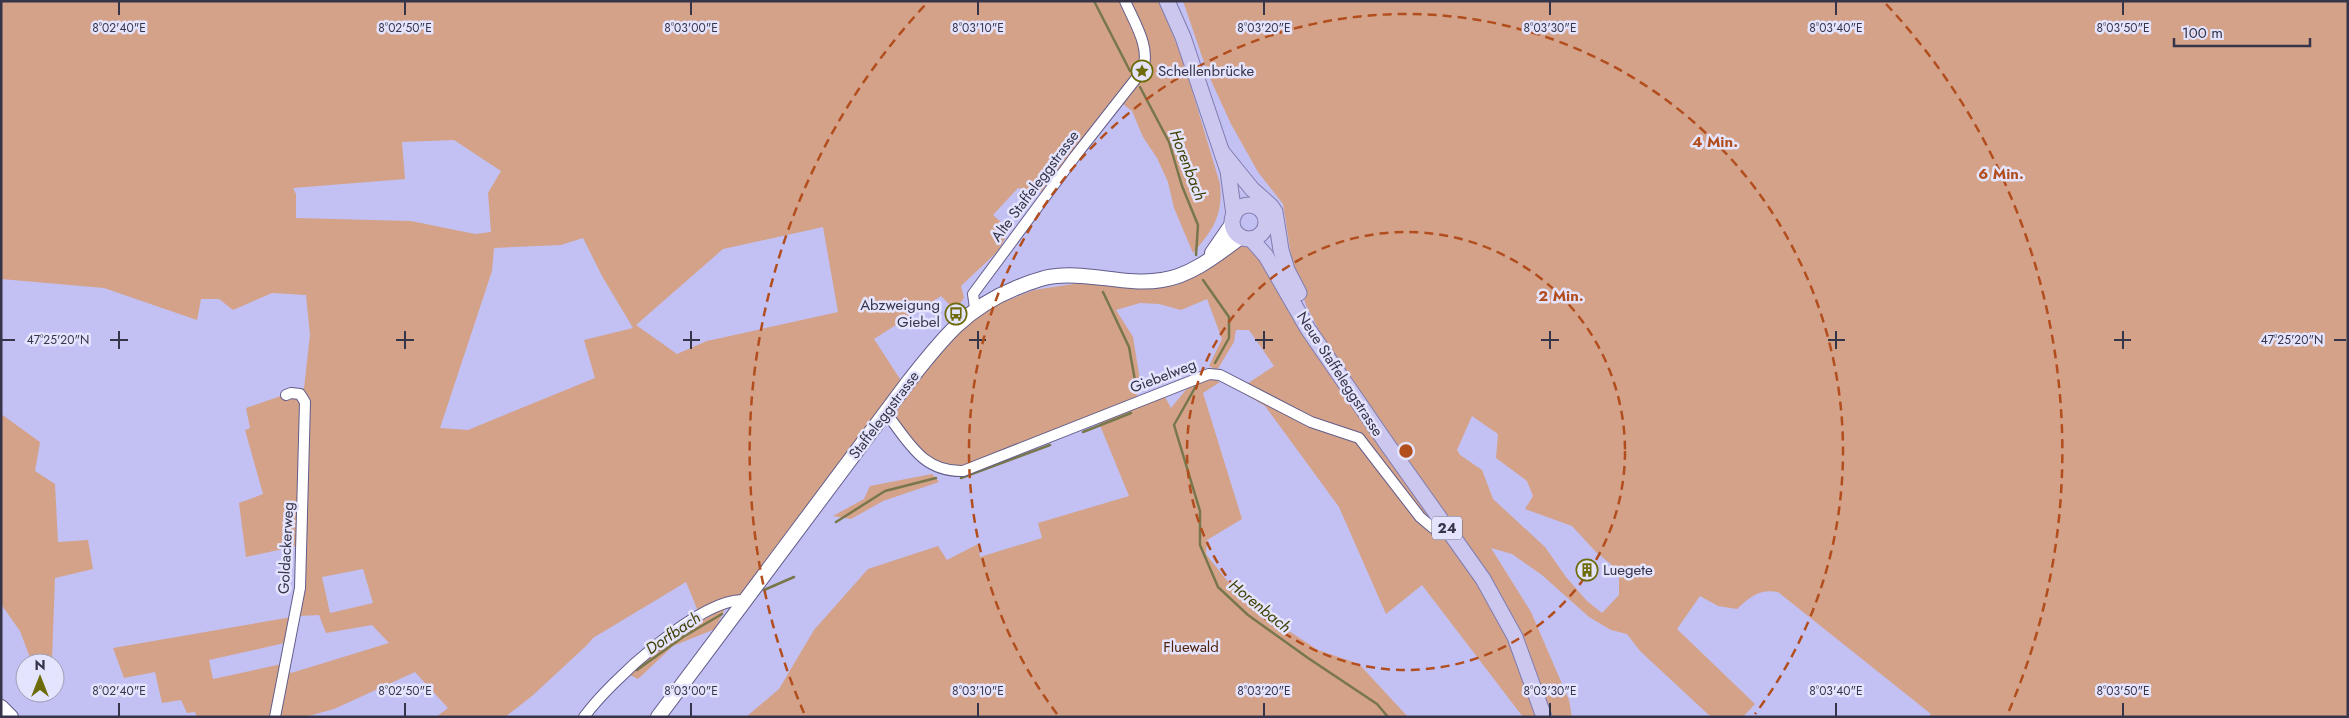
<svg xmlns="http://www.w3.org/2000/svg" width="2349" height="718" viewBox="0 0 2349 718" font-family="Jost,sans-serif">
  <rect width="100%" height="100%" fill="#c3c0f3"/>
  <g fill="#d4a288" fill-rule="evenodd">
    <path d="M1,1H1159L1183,60L1220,184C1223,216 1213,230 1193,253L1174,208L1168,182L1157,158L1143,137L1132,111L1114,97L1041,192L1018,188L993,215L1010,230L998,251L961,286L964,298L955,310L941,296L874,339L900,379L990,307L1034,290L1093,281L1177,285L1206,271L1232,247L1254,245L1361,399L1326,344L1306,305L1292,262L1283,204L1258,172L1231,124L1208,74L1183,1H2348V717H1928L1931,714L1778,592C1759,589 1750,597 1737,609L1718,606L1700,596L1677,629L1755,704L1743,717H1711L1640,651L1627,634L1611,630L1589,617L1542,575L1512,554L1491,548L1531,612L1569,700L1572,717H1523L1422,585L1386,614L1339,507L1265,406L1238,390L1274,366L1249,330H1236L1234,342L1217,370L1209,366L1222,339L1207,299L1181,310L1159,304L1140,303L1116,310L1133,337L1141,386L1136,397H1165L1171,408L1199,374L1220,382L1203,393L1242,519L1207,540L1206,554L1244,602L1318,650L1359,664L1408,717H746L779,689L814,630L868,569L938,546L947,560L978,544L980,557L1042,538L1038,523L1129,496L1097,418L963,471L927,464L886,413L748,589L734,600L700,616L686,582L593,638L586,646L532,696L505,717H436L448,708L415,672L334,709L305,717H197L195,712L187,713L181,700L162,703L155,672L124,678L113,648L292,617L289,642L209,660L213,679L282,664L291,673L389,643L372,625L326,633L319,615L298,616L297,546L246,557L239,503L263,494L245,430L250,428L246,408L304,388L310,335L306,295L272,293L233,310L219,299H201L197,320L104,288L1,279ZM454,140L501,171L488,193L491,232L475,234L411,221L296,218V194L293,188L405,179L402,142ZM823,227L838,312L707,341L677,354L636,325L723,249ZM583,238L602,276L633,328L584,340L595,378L468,430L440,428L492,271L494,248L561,245ZM1472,416L1498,434L1496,458L1527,481L1533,496L1525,509L1572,526L1596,552L1619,571V595L1602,613L1587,601L1566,577L1545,547L1493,499L1482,470L1460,455L1457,450ZM363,569L373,603L330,613L322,577Z"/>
    <polygon points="1,414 40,442 35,471 55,484 58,542 88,540 93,569 55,578 52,659 32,663 20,631 1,604"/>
    <polygon points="932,474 939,482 883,501 851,519 833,516 864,499 870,486"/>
    <polygon points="726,607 715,629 673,646 638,679 628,674 688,628"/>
  </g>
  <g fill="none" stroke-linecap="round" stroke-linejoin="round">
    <g stroke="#78774b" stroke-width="2.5">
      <polyline points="1094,1 1130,71"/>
      <polyline points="1140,87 1169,142 1182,186 1198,225 1196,255"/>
      <polyline points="1203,280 1229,317 1229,338 1215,363"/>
      <polyline points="1103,292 1129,347 1136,386"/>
      <polyline points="1196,386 1174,425 1200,511 1200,545 1218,587 1248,615 1308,658 1377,704 1388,717"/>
      <polyline points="1083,432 1131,413"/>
      <polyline points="961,478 1050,445"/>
      <polyline points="836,522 885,491 936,478"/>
      <polyline points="764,590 794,577"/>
      <polyline points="637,670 683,637 722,614"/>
    </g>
    <g stroke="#625d8a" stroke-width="12">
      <g id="street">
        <path d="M975,308L973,294L1076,155L1142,71C1152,49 1134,22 1125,1"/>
        <path d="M886,413C909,442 922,472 963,471L1209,374L1220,375L1311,422L1359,438L1420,517L1433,528"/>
        <polyline points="275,717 300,588 305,402 300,394 291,393 286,395"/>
        <path d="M584,717C609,682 700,598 744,600"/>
      </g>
    </g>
    <g stroke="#625d8a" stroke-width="16">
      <g id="secondary">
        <polyline points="1212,253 1232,224"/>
        <polyline points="1,707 11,717"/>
        <path d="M658,717L909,381C942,339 966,308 1016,288C1028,283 1043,277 1056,276C1091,272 1127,286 1162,280C1191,276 1218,254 1241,237"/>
      </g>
    </g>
    <g stroke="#807cae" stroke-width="17">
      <g id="primary">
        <polyline points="1167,1 1183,37 1228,171 1234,215"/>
        <polyline points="1222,152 1252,189 1271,206 1275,212 1281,250 1287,270 1299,293"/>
        <circle cx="1249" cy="222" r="17"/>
        <polyline points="1251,239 1266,256 1308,329 1387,444 1483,579 1515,637 1544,717"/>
      </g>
    </g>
    <use href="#street" stroke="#fff" stroke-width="10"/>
    <use href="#secondary" stroke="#fff" stroke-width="14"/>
    <use href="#primary" stroke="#cbc7ef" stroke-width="15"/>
  </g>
  <path fill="none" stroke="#353448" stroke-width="2" d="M119,2V15M405,2V15M691,2V15M978,2V15M1264,2V15M1550,2V15M1836,2V15M2123,2V15M119,331V349M405,331V349M691,331V349M978,331V349M1264,331V349M1550,331V349M1836,331V349M2123,331V349M2,340H15M110,340H128M396,340H414M683,340H700M969,340H986M1255,340H1273M1541,340H1559M1828,340H1845M2114,340H2131M2334,340H2346M119,703V716M405,703V716M691,703V716M978,703V716M1264,703V716M1550,703V716M1836,703V716M2123,703V716"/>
  <g fill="none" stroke="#b24e1e" stroke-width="2.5" stroke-dasharray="9 6">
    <circle cx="1406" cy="451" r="219"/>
    <path d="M1057 714A437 437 0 1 1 1755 714"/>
    <path d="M804 713A656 656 0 0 1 926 4M1886 4A656 656 0 0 1 2008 713"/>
  </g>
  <defs>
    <g id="sight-ring" transform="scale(1.125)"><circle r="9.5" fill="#e5e4fe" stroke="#6e6c0a" stroke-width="1.5"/><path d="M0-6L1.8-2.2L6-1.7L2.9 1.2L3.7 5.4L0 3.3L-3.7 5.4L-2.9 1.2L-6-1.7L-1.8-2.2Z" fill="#6e6c0a"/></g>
    <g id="bus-ring" transform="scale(1.125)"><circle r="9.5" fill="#e5e4fe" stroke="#6e6c0a" stroke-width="1.5"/><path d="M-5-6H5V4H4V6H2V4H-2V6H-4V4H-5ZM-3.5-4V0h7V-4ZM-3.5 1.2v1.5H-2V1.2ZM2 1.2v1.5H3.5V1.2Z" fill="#6e6c0a"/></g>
    <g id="building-ring" transform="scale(1.125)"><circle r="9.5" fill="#e5e4fe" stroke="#6e6c0a" stroke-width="1.5"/><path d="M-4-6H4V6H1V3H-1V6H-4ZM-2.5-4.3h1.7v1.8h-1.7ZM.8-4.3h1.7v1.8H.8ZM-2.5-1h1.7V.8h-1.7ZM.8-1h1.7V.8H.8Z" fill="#6e6c0a"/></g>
  </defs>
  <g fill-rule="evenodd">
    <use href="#sight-ring" x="1142" y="71"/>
    <use href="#bus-ring" x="956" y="314"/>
    <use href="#building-ring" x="1587" y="570"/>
  </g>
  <g text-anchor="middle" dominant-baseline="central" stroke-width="5" stroke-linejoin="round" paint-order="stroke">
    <rect fill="#e5e4fe" stroke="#6a697f" stroke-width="1" x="1432" y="516.5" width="30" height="23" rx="4"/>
    <g font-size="14" font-weight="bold" fill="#353448">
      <text x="1447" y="528">24</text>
    </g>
    <g font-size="15" fill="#353448" stroke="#e5e4fe" text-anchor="start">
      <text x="1158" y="71">Schellenbrücke</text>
      <text x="940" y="305" text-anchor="end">Abzweigung<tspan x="940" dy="17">Giebel</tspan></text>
      <text x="1603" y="570">Luegete</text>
    </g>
    <g font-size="15" fill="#353448" stroke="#e5e4fe">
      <text transform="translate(1035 186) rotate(-53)">Alte Staffeleggstrasse</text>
      <text transform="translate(1340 374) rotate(57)">Neue Staffeleggstrasse</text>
      <text transform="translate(1163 376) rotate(-21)">Giebelweg</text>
      <text transform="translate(884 415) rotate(-53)">Staffeleggstrasse</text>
      <text transform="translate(286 548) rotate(-87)">Goldackerweg</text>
    </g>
    <g font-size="15" fill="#4f2309" stroke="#e5e4fe">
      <text x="1191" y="647">Fluewald</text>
    </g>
    <g font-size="16" font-style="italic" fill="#424105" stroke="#e5e4fe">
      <text transform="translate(1188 165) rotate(69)">Horenbach</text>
      <text transform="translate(1260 606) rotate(39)">Horenbach</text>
      <text transform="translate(673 633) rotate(-34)">Dorfbach</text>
    </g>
  </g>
  <g font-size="12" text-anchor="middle" fill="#353448" stroke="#e5e4fe" stroke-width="5" stroke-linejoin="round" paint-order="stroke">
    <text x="119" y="32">8°02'40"E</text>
    <text x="405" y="32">8°02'50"E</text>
    <text x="691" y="32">8°03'00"E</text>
    <text x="978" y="32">8°03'10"E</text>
    <text x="1264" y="32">8°03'20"E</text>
    <text x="1550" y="32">8°03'30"E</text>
    <text x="1836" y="32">8°03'40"E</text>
    <text x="2123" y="32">8°03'50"E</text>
    <text x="58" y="344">47°25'20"N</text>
    <text x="2292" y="344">47°25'20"N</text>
    <text x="119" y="695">8°02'40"E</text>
    <text x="405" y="695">8°02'50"E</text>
    <text x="691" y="695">8°03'00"E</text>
    <text x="978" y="695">8°03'10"E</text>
    <text x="1264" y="695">8°03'20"E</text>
    <text x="1550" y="695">8°03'30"E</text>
    <text x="1836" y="695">8°03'40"E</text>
    <text x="2123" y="695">8°03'50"E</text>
  </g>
  <circle cx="1406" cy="451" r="8" fill="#b24e1e" stroke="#e5e4fe" stroke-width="2.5"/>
  <g font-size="15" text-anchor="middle" font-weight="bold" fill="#b24e1e" stroke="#e5e4fe" stroke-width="5" stroke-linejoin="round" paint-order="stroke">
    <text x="1715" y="147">4 Min.</text>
    <text x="2001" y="179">6 Min.</text>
    <text x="1561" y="301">2 Min.</text>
  </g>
  <rect width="2349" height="718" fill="none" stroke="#353448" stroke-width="5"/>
  <g transform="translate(40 678)"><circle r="24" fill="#e5e4fe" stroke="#9f9eb5"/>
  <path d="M0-4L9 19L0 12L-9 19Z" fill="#6e6c0a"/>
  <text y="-8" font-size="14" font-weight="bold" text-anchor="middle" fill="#353448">N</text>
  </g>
  <path d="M2174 38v8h136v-8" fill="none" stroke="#353448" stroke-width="2.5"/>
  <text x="2182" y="38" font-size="15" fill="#353448" stroke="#e5e4fe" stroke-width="4" paint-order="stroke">100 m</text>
</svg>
